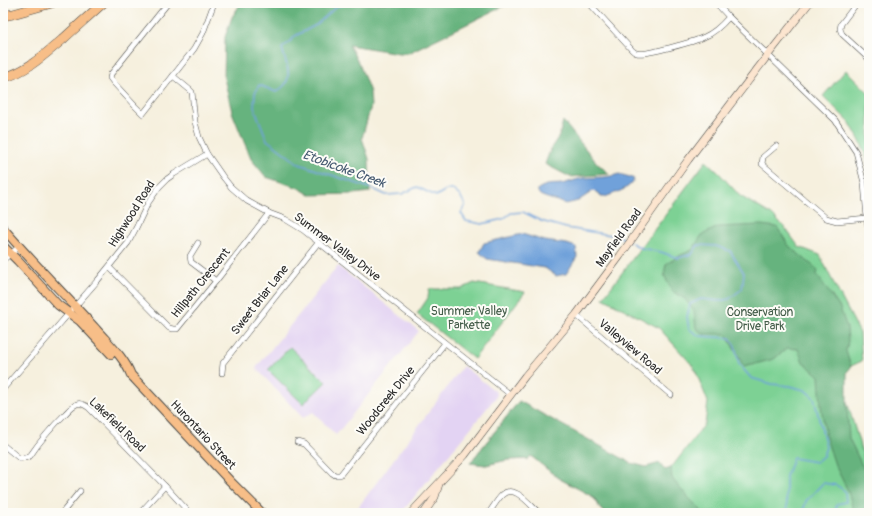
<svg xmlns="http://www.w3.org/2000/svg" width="872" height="516" viewBox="0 0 872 516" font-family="Pangolin,sans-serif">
  <rect width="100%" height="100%" fill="#fdfcf7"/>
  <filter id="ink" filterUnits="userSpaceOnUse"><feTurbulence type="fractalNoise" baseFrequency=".025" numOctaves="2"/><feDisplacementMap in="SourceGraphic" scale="8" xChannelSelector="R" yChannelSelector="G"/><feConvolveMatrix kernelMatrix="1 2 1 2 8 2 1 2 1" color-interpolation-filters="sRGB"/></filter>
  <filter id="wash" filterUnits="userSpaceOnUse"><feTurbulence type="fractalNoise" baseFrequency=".012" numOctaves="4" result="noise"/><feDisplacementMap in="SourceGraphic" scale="16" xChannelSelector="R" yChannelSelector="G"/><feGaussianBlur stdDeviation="0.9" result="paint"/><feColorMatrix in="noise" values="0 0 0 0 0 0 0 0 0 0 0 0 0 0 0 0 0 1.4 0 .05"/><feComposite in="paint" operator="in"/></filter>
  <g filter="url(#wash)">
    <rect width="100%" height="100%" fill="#f6f0de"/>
    <g fill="#e3d3f3">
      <polygon points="338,266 419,331 336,435 313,412 303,418 256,368"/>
      <polygon points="463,366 495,391 497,394 496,397 401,513 354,513"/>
    </g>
    <g fill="#7dd194" stroke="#547e60">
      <polygon points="846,70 869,93 869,165 861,143 850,123 823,96"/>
      <polygon points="706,161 719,173 740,196 772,215 786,229 799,247 820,255 829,274 860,333 862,361 838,372 860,445 869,473 869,513 642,513 604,509 590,495 558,478 531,456 528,459 507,460 486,465 470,463 519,401 648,477 671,468 705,424 708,402 694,367 659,328 603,298"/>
      <polygon points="474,283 525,292 474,359 417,314 428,298 429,289 461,289"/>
      <polygon points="290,347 326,382 303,404 268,370"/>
    </g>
    <g fill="#66b37e" stroke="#486f54">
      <polygon points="241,3 510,3 408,53 399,53 349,45 360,66 370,92 371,106 362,138 369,159 370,192 354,194 310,195 299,188 266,177 251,159 232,112 224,78 225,37 232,17"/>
      <polygon points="563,121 597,163 609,174 570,177 545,164 551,148 559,136"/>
      <polygon points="761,225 777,227 789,246 818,270 817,275 840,308 847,328 848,341 846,351 851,367 847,372 847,408 849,438 866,474 869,475 869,513 854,513 848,491 835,465 826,438 821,406 819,376 803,362 798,349 787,348 774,359 744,367 726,334 703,334 696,328 694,311 685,299 672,291 664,275 666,264 681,255 692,250 702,235 718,227"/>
      <polygon points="519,401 631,463 646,467 660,463 665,470 671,468 672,478 681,490 685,493 688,497 704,513 605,513 600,509 596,500 590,495 558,478 531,456 528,459 507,460 486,465 470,463"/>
    </g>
    <g fill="#6fa1da" stroke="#4d6682">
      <path d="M619,174L630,177L634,179C631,189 614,193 605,197H601L599,193L593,191L578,201L566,204C559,201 545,198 540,195C538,193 538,192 538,189C547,183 553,185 562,184C570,182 576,179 584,178C596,177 607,178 619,174Z"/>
      <polygon points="522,234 545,241 567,244 576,247 577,257 566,274 556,276 545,268 487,259 479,252 484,243"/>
    </g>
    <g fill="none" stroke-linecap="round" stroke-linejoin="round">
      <g stroke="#6fa1da" stroke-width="1.5">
        <path d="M351,3L337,6L316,25L295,36L291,41L282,48C284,58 292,73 286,83C284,87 279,90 276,92L269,89L259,85L255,93L254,107L267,140L299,164L373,189L386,195L402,194L417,187L436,196L446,190H453L461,197L465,205L461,213L466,221L482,224L503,219L511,213L523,212L541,221L566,228L618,236L629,241"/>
        <polyline points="632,243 641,248 661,252 678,258 692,254 698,245 716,246 730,251 744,273 742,289 729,299 719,301 701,299 690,304 687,317 689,329 699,336 730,338 735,346 739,364 751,378 772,384 789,386 805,390 814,398 826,447 823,456 816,462 793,458 786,476 786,497 788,513"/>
        <polyline points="801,513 804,508 806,501 823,483 836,485 845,491 846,502 837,504 835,513"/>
      </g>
    </g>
  </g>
  <g filter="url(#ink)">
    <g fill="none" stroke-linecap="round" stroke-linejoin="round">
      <g stroke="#494946" stroke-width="6">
        <g id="minor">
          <polyline points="168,3 111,74 110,78 113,82 135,106 143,114 194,49 203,33 214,3"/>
          <path d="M589,3L632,50C633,51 635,53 637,53C644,56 696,41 704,37C714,33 722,25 729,17"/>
          <polyline points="716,3 729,17 835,120 856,152 864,183 867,218 869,235"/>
          <polyline points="857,3 841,24 840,29 842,34 869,59"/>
          <polyline points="173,76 190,90 192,92 195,122 199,137 207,154 223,177 231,187 247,201 269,213 285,219 303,230 511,395"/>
          <polyline points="776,146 763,157 762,164 826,218 837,221 867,218"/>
          <polyline points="198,243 190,256 191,262 216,281"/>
          <polyline points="3,260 19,247"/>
          <polyline points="109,267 169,328 173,329 177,329 216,281 269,213"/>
          <polyline points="576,315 671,395"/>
          <polyline points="222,373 223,363 318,243"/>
          <polyline points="3,389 98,280 128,243 136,228 148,203 159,187 167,179 174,174 207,154"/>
          <polyline points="297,442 304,444 332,473 335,475 340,475 445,343"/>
          <path d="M3,445L19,458C23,459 26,458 30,456C40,441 52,427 65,414C68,411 72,406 77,404C81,402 84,405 88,407L165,486L186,509L188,513"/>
          <polyline points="62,513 80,491"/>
          <polyline points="140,513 165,486"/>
          <path d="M489,513C493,507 497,500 502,495C514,483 530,505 539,513"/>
        </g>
      </g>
      <g stroke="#494946" stroke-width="8">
        <g id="secondary">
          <polyline points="411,513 465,455 525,376 576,315 620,256 688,160 768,55 809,3"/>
          <polyline points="424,513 435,497 439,484"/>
        </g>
      </g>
      <g stroke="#494946" stroke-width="10">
        <g id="primary">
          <path d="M3,228C33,263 65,295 96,329C109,344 124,357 131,375L230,481L262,513"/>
          <polyline points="3,246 18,261 58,305 80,321 111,354"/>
        </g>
      </g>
      <g stroke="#494946" stroke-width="10">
        <g id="motorway">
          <polyline points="3,16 13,14 52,3"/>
          <path d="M3,78C26,72 44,55 62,40C76,27 90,15 103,3"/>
        </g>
      </g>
      <use href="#minor" stroke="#fff" stroke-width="5"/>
      <use href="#secondary" stroke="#fce5cf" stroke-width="7"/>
      <use href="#primary" stroke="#f7be88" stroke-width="8"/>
      <use href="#motorway" stroke="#f7be88" stroke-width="9"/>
    </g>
  </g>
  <g text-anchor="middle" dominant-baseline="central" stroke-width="4" stroke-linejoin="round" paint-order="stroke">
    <g font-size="12" fill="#2b2b2b" stroke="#fdfcf7">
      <text transform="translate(132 214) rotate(-58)">Highwood Road</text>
      <text transform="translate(619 238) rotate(-54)">Mayfield Road</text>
      <text transform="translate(337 247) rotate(37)">Summer Valley Drive</text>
      <text transform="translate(201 283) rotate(-51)">Hillpath Crescent</text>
      <text transform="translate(260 300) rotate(-52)">Sweet Briar Lane</text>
      <text transform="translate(630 347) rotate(40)">Valleyview Road</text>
      <text transform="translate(386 401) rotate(-51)">Woodcreek Drive</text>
      <text transform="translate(117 425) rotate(44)">Lakefield Road</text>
      <text transform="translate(203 435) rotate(47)">Hurontario Street</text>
    </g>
    <g font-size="12" fill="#445d4a" stroke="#fdfcf7">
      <text x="469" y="311">Summer Valley<tspan x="469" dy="14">Parkette</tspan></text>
      <text x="760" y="312">Conservation<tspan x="760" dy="14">Drive Park</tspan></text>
    </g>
    <g font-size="13" font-style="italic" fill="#465a71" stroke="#fdfcf7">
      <text transform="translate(344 169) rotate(20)">Etobicoke Creek</text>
    </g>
  </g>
  <rect width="872" height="516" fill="none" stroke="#fdfcf7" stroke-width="16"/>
</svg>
